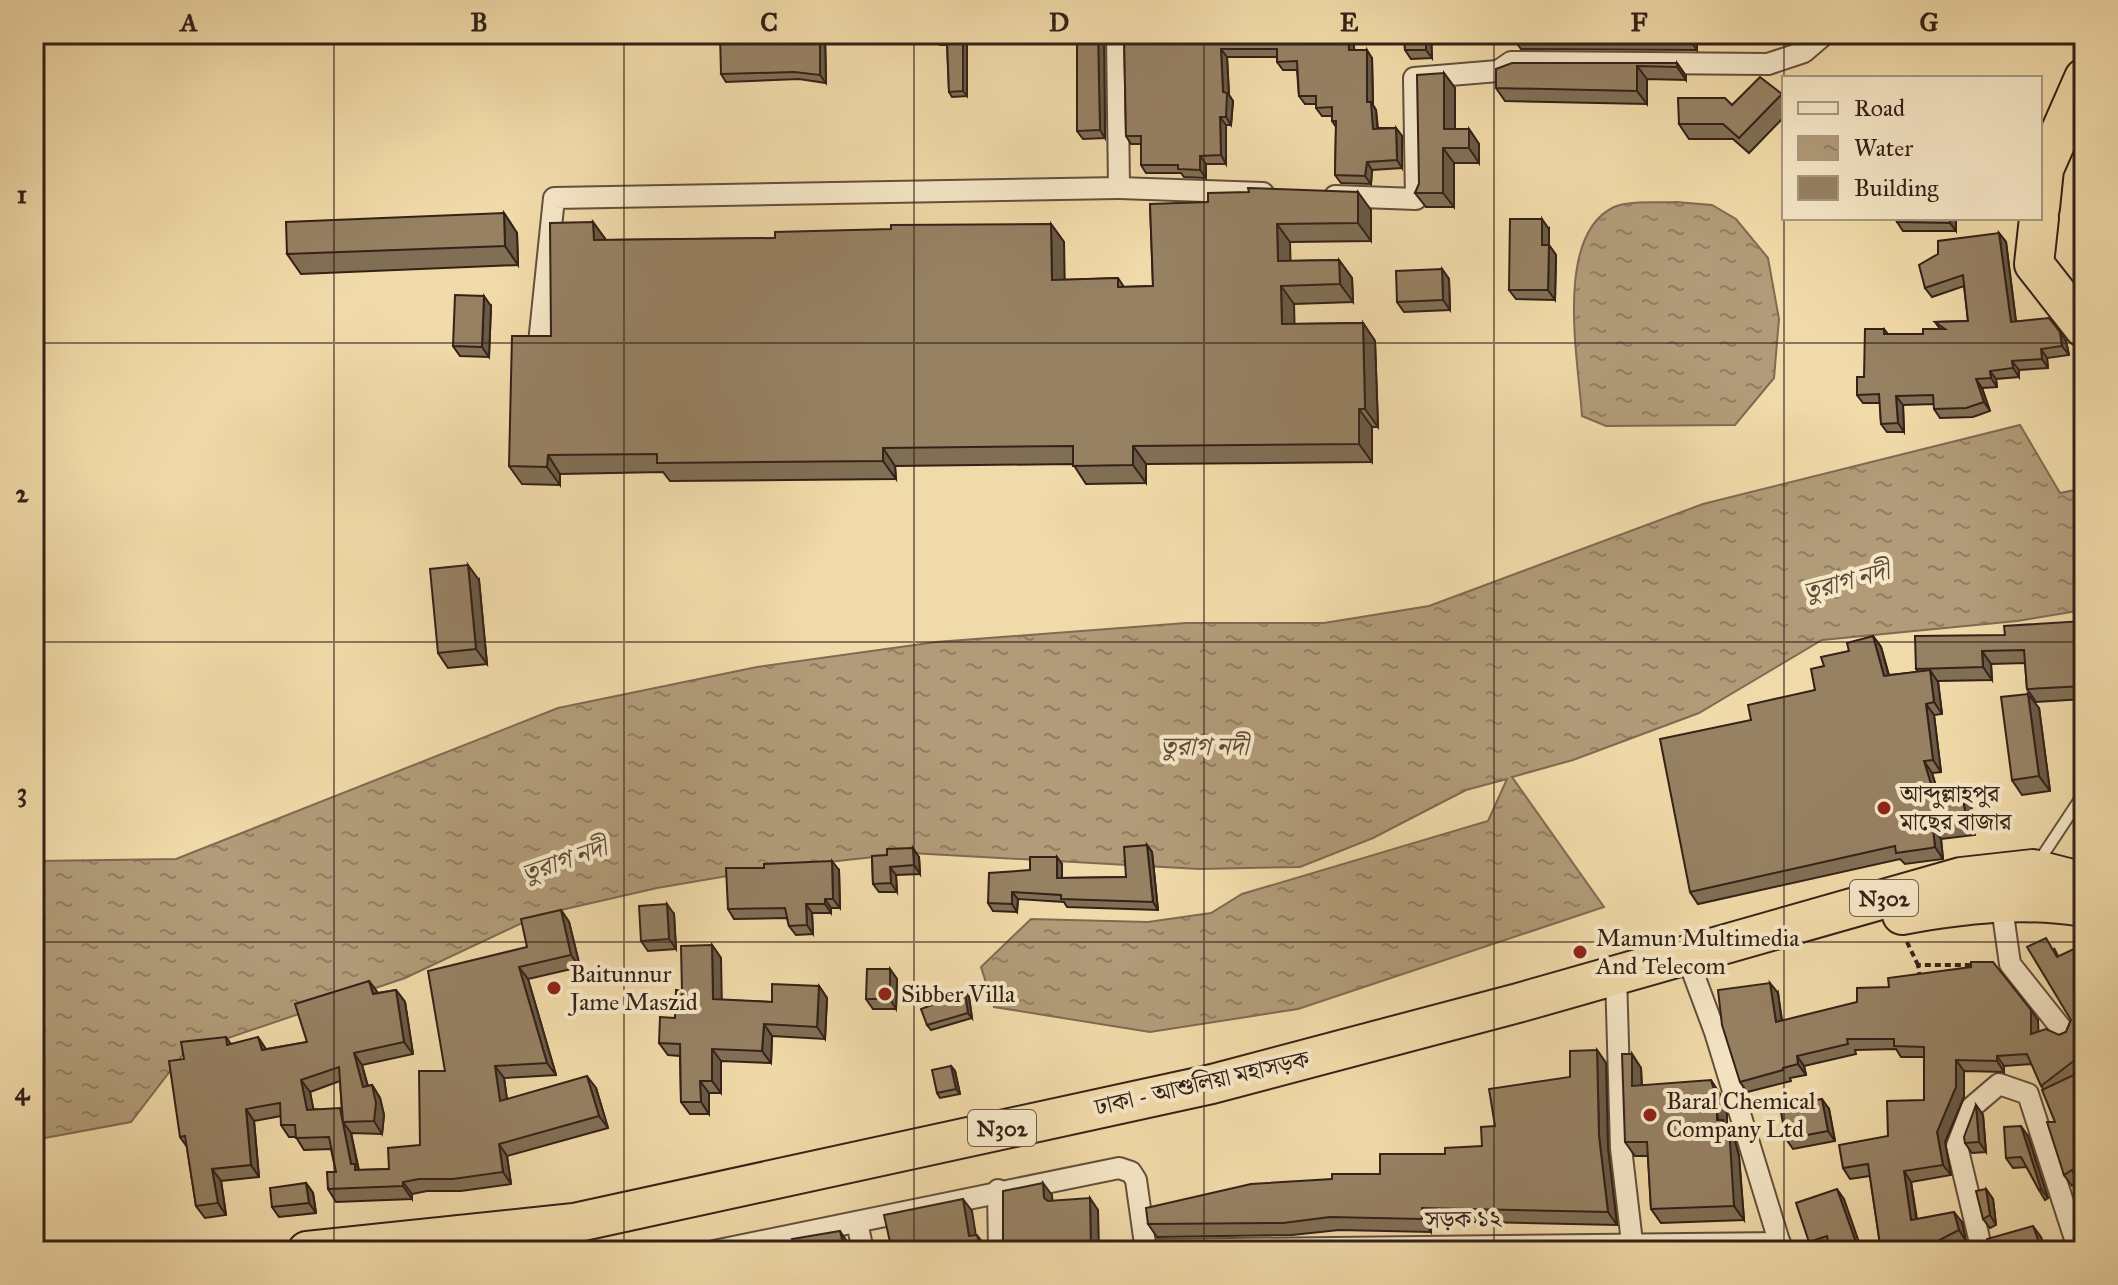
<svg xmlns="http://www.w3.org/2000/svg" width="2118" height="1285" viewBox="0 0 2118 1285" font-family="'IM FELL Great Primer','Noto Serif Bengali',serif">
  <defs>
    <pattern id="water-ripples" width="26" height="14" patternUnits="userSpaceOnUse" patternTransform="scale(2)"><rect width="26" height="14" fill="#b19b78"/><path d="M2 4q2-2 4 0t4 0M15 11q2-2 4 0t4 0" fill="none" stroke="#917e61"/></pattern>
  </defs>
  <rect width="100%" height="100%" fill="#f1daa9"/>
  <filter id="stains"><feTurbulence type="fractalNoise" baseFrequency=".0025" numOctaves="4"/><feColorMatrix values="0 0 0 0 .2 0 0 0 0 .09 0 0 0 0 .02 0 0 0 .5 -.17"/></filter>
  <radialGradient id="worn" r=".72"><stop offset=".6" stop-color="#630" stop-opacity="0"/><stop offset="1" stop-color="#630" stop-opacity=".3"/></radialGradient>
  <g fill="url(#water-ripples)" stroke="#7f6a52" stroke-width="2">
    <path d="M1676,202L1712,205L1736,219L1768,258L1779,319L1774,378L1735,425L1606,426L1582,416C1579,364 1553,236 1614,207C1630,200 1659,203 1676,202Z"/>
    <polygon points="2020,425 2060,493 2084,488 2084,610 2017,621 1822,640 1699,713 1573,760 1512,777 1604,907 1298,1009 1150,1032 994,1007 981,967 1031,919 1148,922 1211,913 1242,894 1488,821 1507,779 1466,790 1373,838 1300,867 1199,869 910,853 774,868 657,888 539,915 405,978 184,1053 131,1122 34,1140 34,853 39,861 176,859 558,708 757,667 936,642 1186,623 1324,623 1429,606 1703,504"/>
  </g>
  <g fill="none" stroke-linecap="round" stroke-linejoin="round">
    <g stroke="#634f3c" stroke-width="14">
      <polyline id="lane" points="2039,861 2084,793"/>
    </g>
    <g stroke="#634f3c" stroke-width="24">
      <g id="street">
        <polyline points="1119,188 1263,193"/>
        <polyline points="1335,196 1416,199 1414,78 1498,71 1511,62 1768,64 1804,52 1825,34"/>
        <polyline points="539,343 554,198 1119,188 1117,34"/>
        <polyline points="2001,900 2010,964 2065,1033"/>
        <polyline points="1686,954 1715,1032 1782,1251"/>
        <polyline points="1616,975 1621,1148 1633,1251"/>
        <polyline points="998,1190 999,1251"/>
        <polyline points="857,1222 863,1251"/>
        <polyline points="1146,1250 1780,1243"/>
        <polyline points="714,1251 1119,1168 1131,1172 1136,1180 1146,1251"/>
        <polyline points="1982,1251 1957,1146 1972,1107 1999,1084 2028,1094 2077,1245 2067,1251"/>
      </g>
    </g>
    <g stroke="#342118" stroke-width="42">
      <g id="highway">
        <polyline points="2040,208 2044,169 2084,78"/>
        <polyline points="2039,218 2034,264 2084,328"/>
        <path d="M1902,915C1964,904 2021,897 2084,907"/>
        <polyline points="307,1251 574,1223 1212,1084 1518,1003 1961,877 2033,869 2084,882"/>
      </g>
    </g>
    <g stroke="#342118" stroke-width="4" stroke-dasharray="6 4" stroke-linecap="butt">
      <polyline points="1907,942 1918,965"/>
      <polyline points="1920,978 1918,965 1975,965"/>
    </g>
    <use href="#lane" stroke="#f6e7c7" stroke-width="10"/>
    <use href="#street" stroke="#f6e7c7" stroke-width="20"/>
    <use href="#highway" stroke="#f1daa9" stroke-width="38"/>
  </g>
  <g fill="#816f55" stroke="#342118" stroke-width="2" fill-rule="evenodd">
    <polygon points="825,34 826,83 799,79 726,82 721,74"/>
    <polygon points="967,34 967,96 952,97 949,92 947,45 940,45 936,40"/>
    <polygon points="1077,34 1104,34 1105,138 1083,139 1077,131"/>
    <polygon points="1124,34 1353,34 1354,50 1372,58 1373,105 1376,110 1378,128 1396,128 1402,136 1402,168 1372,170 1371,184 1341,183 1335,175 1336,127 1332,121 1332,116 1322,116 1316,108 1316,104 1305,104 1299,96 1297,70 1283,70 1277,62 1277,57 1227,57 1229,95 1233,101 1231,125 1226,125 1226,164 1206,164 1206,178 1184,177 1181,173 1146,173 1141,165 1141,144 1131,144 1126,136"/>
    <polygon points="1404,34 1431,34 1432,58 1411,59 1405,50"/>
    <polygon points="1515,34 1697,34 1697,50 1521,49 1515,41"/>
    <polygon points="1677,63 1686,76 1686,80 1647,79 1647,104 1505,101 1496,88 1496,69"/>
    <polygon points="1444,73 1455,88 1455,129 1469,129 1479,144 1479,163 1454,163 1454,207 1426,207 1415,193 1419,184"/>
    <polygon points="1782,94 1784,98 1784,117 1749,153 1733,139 1689,139 1679,124 1732,105"/>
    <polygon points="1150,204 1371,210 1371,241 1290,242 1290,261 1339,260 1352,278 1353,302 1294,304 1294,324 1363,323 1375,341 1378,427 1372,427 1372,462 1146,464 1146,483 1086,484 1073,464 895,466 896,479 670,481 663,472 560,474 560,485 522,484 509,466 551,336 593,222 606,240 775,238 1051,224 1064,242 1064,280 1118,278 1124,287 1153,286"/>
    <polygon points="504,213 517,233 518,265 301,274 287,254"/>
    <polygon points="1956,218 1956,231 1903,231 1897,222"/>
    <polygon points="1549,229 1549,245 1556,255 1555,300 1516,299 1509,290"/>
    <polygon points="1999,233 2006,242 2016,321 2066,341 2069,355 2047,358 2048,368 2019,370 2019,377 1996,379 1997,387 1982,388 1990,411 1973,417 1940,418 1934,409 1934,404 1903,405 1904,432 1887,432 1881,424 1880,403 1863,403 1857,395 1884,329 1888,334 1923,334 1940,329 1935,322 1968,321 1964,286 1932,297 1925,288"/>
    <polygon points="1442,269 1449,279 1450,310 1404,312 1397,302"/>
    <polygon points="491,306 489,357 460,356 453,346"/>
    <polygon points="479,580 487,664 448,668 438,653"/>
    <polygon points="2084,621 2084,699 2036,702 2027,689 2025,663 1991,664 1992,680 1938,681 1942,714 1934,715 1941,772 1932,773 1939,797 1971,805 1975,835 1941,839 1943,859 1905,864 1900,859 1698,904 1690,892 1751,720 1815,690 1824,666 1873,636 1881,647 1889,675 1918,672 1916,669 2005,635"/>
    <polygon points="2039,708 2050,791 2022,795 2012,780"/>
    <polygon points="1147,845 1152,852 1158,910 1067,907 1064,902 1018,899 1017,912 993,911 988,903 1030,870 1062,864 1062,878 1126,877"/>
    <polygon points="872,856 919,857 920,874 896,875 897,892 879,892 873,884"/>
    <polygon points="839,870 840,908 831,908 831,913 812,913 813,934 796,935 789,926 787,918 734,919 728,909"/>
    <path d="M561,910L569,922L580,967L528,979L556,1075L504,1078L507,1100L596,1088L608,1128L507,1156L511,1184L461,1191H427L412,1194V1199L336,1202L328,1189L336,1172L331,1149L304,1150L296,1137H289L281,1125V1116L254,1121L259,1177L221,1181L226,1215L205,1218L196,1206L187,1147L180,1137L184,1059L226,1037L231,1044L267,1049L307,1042L369,981L378,993L396,990L405,1002L413,1054L362,1065L368,1086L372,1085L380,1098L384,1115L382,1134L351,1133L359,1170L389,1169L420,1145L445,1071L527,947ZM340,1081L342,1112L313,1109L310,1092Z"/>
    <polygon points="674,914 676,949 648,951 641,941"/>
    <polygon points="712,945 721,958 721,1000 772,1002 819,986 827,998 825,1039 772,1036 771,1063 721,1061 721,1093 709,1093 709,1114 690,1114 681,1102 680,1056 668,1055 659,1043 675,1018 682,991"/>
    <polygon points="2054,948 2058,956 2084,955 2084,1069 2081,1072 2079,1182 2072,1186 2064,1175 2055,1122 2043,1089 2032,1064 2004,1066 2004,1072 1964,1071 1964,1097 1945,1142 1951,1175 1911,1182 1917,1219 1962,1222 1966,1241 1951,1249 1969,1251 1881,1251 1870,1176 1850,1179 1843,1168 1888,1136 1924,1100 1924,1057 1901,1057 1896,1049 1855,1050 1856,1054 1804,1066 1806,1075 1790,1078 1791,1081 1747,1092 1740,1082 1778,993 1782,1020 2038,1020 2038,1031 2059,1035 2066,1032 2071,1020"/>
    <polygon points="890,969 897,979 896,1009 873,1009 866,999"/>
    <polygon points="965,992 969,997 972,1018 931,1030 927,1025"/>
    <polygon points="1597,1050 1606,1063 1608,1148 1617,1225 1431,1221 1431,1232 1339,1230 1292,1235 1157,1237 1148,1224 1332,1179 1380,1174 1445,1154 1482,1146 1495,1126 1570,1077"/>
    <polygon points="1632,1054 1641,1068 1642,1085 1720,1094 1727,1114 1727,1126 1733,1134 1739,1156 1744,1220 1661,1223 1651,1209 1648,1156 1635,1156 1625,1142"/>
    <polygon points="951,1066 955,1071 960,1094 940,1098 937,1093"/>
    <polygon points="1976,1105 1983,1115 1986,1152 1972,1153 1965,1143"/>
    <polygon points="1829,1109 1835,1141 1793,1149 1786,1139"/>
    <polygon points="2028,1136 2048,1198 2045,1200 2039,1190 2027,1167 2013,1168 2006,1158"/>
    <polygon points="306,1183 313,1193 316,1213 279,1217 272,1207"/>
    <polygon points="1986,1189 1993,1199 1996,1225 1990,1228 1983,1219"/>
    <polygon points="1844,1199 1829,1248 1816,1251 1809,1242"/>
  </g>
  <g fill="#695a45" stroke="#342118" stroke-width="2">
    <polygon points="820,34 825,34 826,83 820,75"/>
    <polygon points="963,34 967,34 967,96 963,91"/>
    <polygon points="1098,34 1104,34 1105,138 1100,130"/>
    <polygon points="1348,34 1353,34 1355,58 1349,50"/>
    <polygon points="1426,34 1431,34 1432,58 1426,50"/>
    <polygon points="1691,34 1697,34 1697,50 1691,42"/>
    <polygon points="1221,49 1227,57 1229,95 1233,101 1231,125 1226,117 1223,92"/>
    <polygon points="1367,50 1372,58 1373,105 1376,110 1378,137 1373,129 1367,102"/>
    <polygon points="1677,63 1686,76 1686,80 1677,67"/>
    <polygon points="1637,66 1647,79 1647,104 1637,91"/>
    <polygon points="1444,73 1455,88 1455,144 1444,129"/>
    <polygon points="1220,117 1226,125 1226,164 1221,155"/>
    <polygon points="1396,128 1402,136 1402,168 1397,160"/>
    <polygon points="1469,129 1479,144 1479,163 1469,148"/>
    <polygon points="1443,148 1454,163 1454,207 1443,193"/>
    <polygon points="1200,156 1206,164 1206,178 1200,170"/>
    <polygon points="1367,162 1372,170 1371,184 1365,176"/>
    <polygon points="1358,192 1371,210 1371,241 1358,223"/>
    <polygon points="504,213 517,233 518,265 505,246"/>
    <polygon points="1950,218 1956,218 1956,231 1950,223"/>
    <polygon points="1542,219 1549,229 1549,255 1542,245"/>
    <polygon points="593,222 606,240 594,240"/>
    <polygon points="1051,224 1064,242 1065,298 1052,280"/>
    <polygon points="1277,224 1290,242 1291,279 1278,261"/>
    <polygon points="1999,233 2006,242 2017,331 2011,322"/>
    <polygon points="1549,245 1556,255 1555,300 1548,290"/>
    <polygon points="1339,260 1352,278 1353,302 1340,284"/>
    <polygon points="1442,269 1449,279 1450,310 1443,300"/>
    <polygon points="1281,286 1294,304 1295,342 1282,324"/>
    <polygon points="484,296 491,306 489,357 482,347"/>
    <polygon points="1363,323 1375,341 1378,427 1365,409"/>
    <polygon points="2060,332 2066,341 2069,355 2062,346"/>
    <polygon points="2041,349 2047,358 2048,368 2042,359"/>
    <polygon points="2012,361 2019,370 2019,377 2013,368"/>
    <polygon points="1990,371 1996,379 1997,387 1991,378"/>
    <polygon points="1976,379 1982,388 1990,411 1984,402"/>
    <polygon points="1896,396 1903,405 1904,432 1898,423"/>
    <polygon points="1359,409 1372,427 1372,462 1359,444"/>
    <polygon points="1133,446 1146,464 1146,483 1133,465"/>
    <polygon points="883,448 895,466 896,479 883,461"/>
    <polygon points="548,455 560,474 560,485 547,467"/>
    <polygon points="468,565 479,580 487,664 476,649"/>
    <polygon points="1873,636 1881,647 1892,688 1884,676"/>
    <polygon points="1982,651 1991,664 1992,680 1983,667"/>
    <polygon points="1930,670 1938,682 1942,714 1934,702"/>
    <polygon points="2028,694 2039,708 2050,791 2039,776"/>
    <polygon points="1926,704 1934,715 1941,772 1933,760"/>
    <polygon points="1924,761 1932,773 1943,809 1935,797"/>
    <polygon points="1962,793 1971,805 1975,835 1967,823"/>
    <polygon points="1933,828 1941,839 1943,859 1935,847"/>
    <polygon points="1147,845 1152,852 1158,910 1153,902"/>
    <polygon points="913,848 919,857 920,874 914,865"/>
    <polygon points="1057,857 1062,864 1062,886 1057,878"/>
    <polygon points="832,861 839,870 840,908 833,899"/>
    <polygon points="890,867 896,875 897,892 891,883"/>
    <polygon points="1012,892 1018,899 1017,912 1012,904"/>
    <polygon points="825,899 831,908 831,913 825,904"/>
    <polygon points="667,904 674,914 676,949 669,939"/>
    <polygon points="806,904 812,913 813,934 807,925"/>
    <polygon points="561,910 569,922 580,967 571,955"/>
    <polygon points="712,945 721,958 722,1011 713,999"/>
    <polygon points="519,967 528,979 556,1075 547,1063"/>
    <polygon points="890,969 897,979 896,1009 890,999"/>
    <polygon points="369,981 378,993 373,994"/>
    <polygon points="1770,983 1778,993 1783,1032 1776,1022"/>
    <polygon points="819,986 827,998 825,1039 817,1027"/>
    <polygon points="396,990 405,1002 413,1054 404,1042"/>
    <polygon points="965,992 969,997 972,1018 968,1013"/>
    <polygon points="2031,1010 2038,1020 2039,1044 2031,1034"/>
    <polygon points="764,1024 772,1036 771,1063 762,1051"/>
    <polygon points="258,1037 266,1049 270,1062 262,1050"/>
    <polygon points="712,1049 721,1061 721,1093 712,1081"/>
    <polygon points="1597,1050 1606,1063 1608,1148 1617,1225 1608,1212 1599,1136"/>
    <polygon points="354,1053 362,1065 371,1099 363,1087"/>
    <polygon points="1632,1054 1641,1068 1642,1100 1632,1086"/>
    <polygon points="1797,1056 1804,1066 1806,1075 1798,1064"/>
    <polygon points="1997,1056 2004,1066 2004,1072 1997,1061"/>
    <polygon points="1956,1060 1964,1071 1964,1097 1945,1142 1951,1175 1943,1165 1937,1132"/>
    <polygon points="495,1066 504,1078 509,1114 500,1101"/>
    <polygon points="951,1066 955,1071 960,1094 956,1089"/>
    <polygon points="587,1076 596,1088 608,1128 599,1116"/>
    <polygon points="301,1080 310,1092 316,1122 307,1110"/>
    <polygon points="1711,1080 1720,1094 1727,1114 1727,1126 1733,1134 1739,1156 1744,1220 1734,1206"/>
    <polygon points="700,1081 709,1093 709,1114 701,1102"/>
    <polygon points="372,1085 380,1098 384,1115 382,1134 374,1121"/>
    <polygon points="1822,1099 1829,1109 1835,1141 1828,1131"/>
    <polygon points="1976,1105 1983,1115 1986,1152 1979,1142"/>
    <polygon points="340,1108 348,1120 343,1122 351,1133 358,1169 363,1176 364,1182 351,1164"/>
    <polygon points="246,1109 254,1121 259,1177 251,1165"/>
    <polygon points="2021,1126 2028,1136 2048,1198 2041,1189"/>
    <polygon points="499,1144 507,1156 511,1184 503,1172"/>
    <polygon points="212,1169 221,1181 226,1215 218,1203"/>
    <polygon points="1904,1171 1911,1182 1918,1231 1911,1220"/>
    <polygon points="403,1182 412,1194 412,1199 403,1186"/>
    <polygon points="306,1183 313,1193 316,1213 309,1203"/>
    <polygon points="1043,1183 1052,1195 1053,1210 1044,1198"/>
    <polygon points="1837,1189 1844,1199 1862,1251 1859,1251"/>
    <polygon points="1986,1189 1993,1199 1996,1225 1990,1215"/>
    <polygon points="1090,1198 1098,1210 1099,1251 1091,1251"/>
    <polygon points="963,1199 972,1211 978,1249 969,1236"/>
    <polygon points="1422,1208 1431,1221 1431,1232 1422,1219"/>
    <polygon points="1954,1212 1962,1222 1966,1241 1959,1230"/>
    <polygon points="2033,1226 2041,1237 2046,1251 2042,1251"/>
    <polygon points="840,1231 848,1243 850,1251 845,1251"/>
    <polygon points="977,1235 986,1247 987,1251 980,1246"/>
  </g>
  <g fill="#968163" stroke="#342118" stroke-width="2">
    <polygon points="720,34 820,34 820,75 794,72 721,74"/>
    <polygon points="936,34 963,34 963,91 949,92 947,40 936,40"/>
    <polygon points="1077,34 1098,34 1100,130 1077,131"/>
    <polygon points="1124,34 1348,34 1349,50 1367,50 1367,102 1371,102 1373,129 1396,128 1397,160 1367,162 1365,176 1335,175 1336,121 1332,121 1332,107 1316,108 1316,96 1299,96 1297,61 1277,62 1277,49 1221,49 1223,92 1227,93 1226,117 1220,117 1221,155 1200,156 1200,170 1178,169 1178,165 1141,165 1141,136 1126,136"/>
    <polygon points="1404,34 1426,34 1426,50 1405,50"/>
    <polygon points="1515,34 1691,34 1691,42 1515,41"/>
    <polygon points="1512,63 1677,63 1677,67 1637,66 1637,91 1496,88 1496,69"/>
    <polygon points="1444,73 1444,129 1469,129 1469,148 1443,148 1443,193 1415,193 1419,184 1417,75"/>
    <polygon points="1760,77 1782,94 1739,138 1723,124 1679,124 1678,98 1725,98 1732,105"/>
    <polygon points="1248,188 1358,192 1358,223 1277,224 1278,261 1339,260 1340,284 1281,286 1282,324 1363,323 1365,409 1359,409 1359,444 1133,446 1133,465 1073,466 1073,446 883,448 883,461 657,463 657,454 548,455 547,467 509,466 512,336 551,336 550,223 593,222 594,240 775,238 775,232 891,229 891,225 1051,224 1052,280 1118,278 1118,287 1153,286 1150,204 1208,202 1208,193 1249,192"/>
    <polygon points="504,213 505,246 287,254 286,222"/>
    <polygon points="1897,218 1950,218 1950,223 1897,222"/>
    <polygon points="1510,219 1542,219 1542,245 1549,245 1548,290 1509,290"/>
    <polygon points="1999,233 2011,322 2049,318 2060,332 2062,346 2041,349 2042,359 2012,361 2013,368 1990,371 1991,378 1976,379 1984,402 1966,408 1934,409 1933,395 1896,396 1898,423 1881,424 1879,394 1857,395 1857,377 1864,377 1865,329 1884,329 1884,334 1923,334 1923,329 1945,329 1935,322 1968,321 1963,275 1925,288 1919,265 1938,254 1938,241"/>
    <polygon points="1442,269 1443,300 1397,302 1396,271"/>
    <polygon points="455,295 484,296 482,347 453,346"/>
    <polygon points="468,565 476,649 438,653 430,569"/>
    <polygon points="2084,621 2084,686 2027,689 2024,650 1982,651 1983,667 1916,669 1915,636 2005,635 2004,626"/>
    <polygon points="1873,636 1884,676 1930,670 1934,702 1926,704 1933,760 1924,761 1935,797 1962,793 1967,823 1933,828 1935,847 1931,848 1896,853 1895,846 1690,892 1660,739 1751,720 1748,705 1815,690 1811,669 1824,666 1821,657 1849,651 1847,643"/>
    <polygon points="2028,694 2039,776 2012,780 2001,697"/>
    <polygon points="1147,845 1153,902 1061,899 1061,895 1012,892 1012,904 988,903 989,873 1030,870 1030,857 1057,857 1057,878 1126,877 1124,847"/>
    <polygon points="913,848 914,865 890,867 891,883 873,884 872,856 887,855 887,849"/>
    <polygon points="832,861 833,899 825,899 825,904 806,904 807,925 789,926 785,908 728,909 726,868 764,868 764,864"/>
    <polygon points="667,904 669,939 641,941 639,906"/>
    <polygon points="561,910 571,955 519,967 547,1063 495,1066 500,1101 587,1076 599,1116 499,1144 503,1172 453,1179 419,1179 403,1182 403,1186 328,1189 327,1172 336,1172 329,1137 296,1138 295,1125 281,1125 280,1103 246,1109 251,1165 212,1169 218,1203 196,1206 185,1136 180,1137 169,1061 184,1059 181,1042 226,1037 227,1045 258,1037 262,1050 307,1042 295,1004 369,981 373,994 396,990 404,1042 354,1053 363,1087 372,1085 376,1103 374,1121 343,1122 339,1067 301,1080 307,1110 340,1108 351,1164 355,1164 355,1170 389,1169 388,1148 420,1145 419,1071 445,1071 428,971 527,947 521,919"/>
    <polygon points="2046,938 2057,957 2078,947 2084,957 2084,979 2078,982 2084,992 2084,1053 2041,1086 2027,1054 1997,1056 1997,1061 1956,1060 1956,1087 1937,1132 1943,1165 1904,1171 1911,1220 1954,1212 1959,1230 1928,1246 1930,1251 1881,1251 1868,1164 1843,1168 1839,1145 1888,1136 1887,1101 1924,1100 1924,1047 1894,1046 1894,1039 1847,1039 1848,1044 1797,1056 1798,1064 1783,1068 1783,1070 1740,1082 1722,1025 1718,990 1770,983 1776,1022 1857,1002 1857,988 1889,987 1888,978 1971,967 1971,962 1993,962 2031,1010 2031,1034 2046,1029 2059,1035 2066,1032 2071,1020 2027,947"/>
    <polygon points="712,945 713,999 772,1002 772,984 819,986 817,1027 764,1024 762,1051 712,1049 712,1081 700,1081 701,1102 681,1102 680,1044 659,1043 660,1017 675,1018 676,990 682,991 681,946"/>
    <polygon points="867,969 890,969 890,999 866,999"/>
    <polygon points="965,992 968,1013 927,1025 921,1009"/>
    <polygon points="1597,1050 1599,1136 1608,1212 1422,1208 1422,1219 1330,1217 1283,1223 1148,1224 1146,1208 1251,1184 1332,1179 1332,1174 1380,1174 1380,1154 1445,1154 1445,1148 1482,1146 1481,1127 1495,1126 1489,1089 1570,1077 1570,1051"/>
    <polygon points="1622,1054 1632,1054 1632,1086 1711,1080 1717,1100 1717,1120 1723,1120 1730,1142 1734,1206 1651,1209 1647,1142 1625,1142"/>
    <polygon points="951,1066 956,1089 937,1093 932,1070"/>
    <polygon points="2084,1070 2084,1191 2072,1170 2064,1175 2047,1122 2055,1122 2042,1090"/>
    <polygon points="1822,1099 1828,1131 1786,1139 1780,1107"/>
    <polygon points="1976,1105 1979,1142 1965,1143 1964,1137"/>
    <polygon points="2021,1126 2041,1189 2039,1190 2021,1157 2006,1158 2004,1127"/>
    <polygon points="306,1183 309,1203 272,1207 270,1188"/>
    <polygon points="1043,1183 1044,1198 1048,1201 1090,1198 1091,1251 993,1251 1001,1246 1003,1239 1003,1191"/>
    <polygon points="1837,1189 1859,1251 1830,1251 1827,1236 1809,1242 1796,1203"/>
    <polygon points="1986,1189 1990,1215 1983,1219 1976,1191"/>
    <polygon points="963,1199 969,1236 977,1235 980,1246 990,1251 892,1251 884,1215"/>
    <polygon points="2033,1226 2042,1251 1982,1251 1984,1249 1987,1239"/>
    <polygon points="840,1231 845,1251 743,1251 743,1249 793,1242 792,1239"/>
    <polygon points="1760,1244 1761,1251 1634,1251 1634,1248 1709,1248"/>
    <polygon points="1963,1245 1969,1251 1943,1251"/>
  </g>
  <path fill="none" stroke="#342118" stroke-width="2" stroke-opacity="0.55" d="M334,34V1251M624,34V1251M914,34V1251M1204,34V1251M1494,34V1251M1784,34V78M1784,78V218M1784,218V1251M34,343H2084M34,642H2084M34,942H2084"/>
  <g fill="#8f2418" stroke="#f6e7c7" stroke-width="3">
    <circle cx="1884" cy="808" r="8"/>
    <circle cx="1580" cy="952" r="8"/>
    <circle cx="554" cy="988" r="8"/>
    <circle cx="885" cy="994" r="8"/>
    <circle cx="1650" cy="1115" r="8"/>
  </g>
  <g text-anchor="middle" dominant-baseline="central" stroke-width="8" stroke-linejoin="round" paint-order="stroke">
    <g fill="#f6e7c7" stroke="#6e5c4c" stroke-width="2">
      <rect x="1850" y="880" width="68" height="36" rx="6"/>
      <rect x="968" y="1110" width="68" height="36" rx="6"/>
    </g>
    <g font-size="22" font-weight="bold" fill="#342118">
      <text x="1884" y="898">N302</text>
      <text x="1002" y="1128">N302</text>
    </g>
    <g font-size="24" fill="#342118" stroke="#f6e7c7" text-anchor="start">
      <text x="1900" y="794">আব্দুল্লাহপুর<tspan x="1900" dy="28">মাছের বাজার</tspan></text>
      <text x="1596" y="938">Mamun Multimedia<tspan x="1596" dy="28">And Telecom</tspan></text>
      <text x="570" y="974">Baitunnur<tspan x="570" dy="28">Jame Maszid</tspan></text>
      <text x="901" y="994">Sibber Villa</text>
      <text x="1666" y="1101">Baral Chemical<tspan x="1666" dy="28">Company Ltd</tspan></text>
    </g>
    <g font-size="24" fill="#342118" stroke="#f6e7c7">
      <text transform="translate(1202 1083) rotate(-13)">ঢাকা - আশুলিয়া মহাসড়ক</text>
      <text transform="translate(1463 1219) rotate(-1)">সড়ক ১২</text>
    </g>
    <g font-size="26" font-style="italic" fill="#604c3a" stroke="#f6e7c7">
      <text transform="translate(1846 581) rotate(-15)">তুরাগ নদী</text>
      <text x="1204" y="746">তুরাগ নদী</text>
      <text transform="translate(564 860) rotate(-19)">তুরাগ নদী</text>
    </g>
  </g>
  <rect width="2118" height="1285" fill="none" stroke="#f1daa9" stroke-width="88"/>
  <rect x="1782" y="76" width="260" height="144" fill="#f6e7c7" stroke="#a89881" stroke-width="2"/>
  <rect x="1798" y="102" width="40" height="12" fill="#f6e7c7" stroke="#a89881" stroke-width="2"/>
  <text x="1854" y="116" font-size="24" fill="#342118">Road</text>
  <rect x="1798" y="136" width="40" height="24" fill="url(#water-ripples)" stroke="#a89881" stroke-width="2"/>
  <text x="1854" y="156" font-size="24" fill="#342118">Water</text>
  <rect x="1798" y="176" width="40" height="24" fill="#968163" stroke="#a89881" stroke-width="2"/>
  <text x="1854" y="196" font-size="24" fill="#342118">Building</text>
  <rect x="44" y="44" width="2030" height="1197" fill="none" stroke="#342118" stroke-width="3"/>
  <g font-size="26" text-anchor="middle" font-weight="bold" fill="#342118">
    <text x="189" y="31">A</text>
    <text x="479" y="31">B</text>
    <text x="769" y="31">C</text>
    <text x="1059" y="31">D</text>
    <text x="1349" y="31">E</text>
    <text x="1639" y="31">F</text>
    <text x="1929" y="31">G</text>
    <text x="22" y="203">1</text>
    <text x="22" y="502">2</text>
    <text x="22" y="801">3</text>
    <text x="22" y="1100">4</text>
  </g>
  <rect width="100%" height="100%" filter="url(#stains)"/>
  <rect width="100%" height="100%" fill="url(#worn)"/>
</svg>
